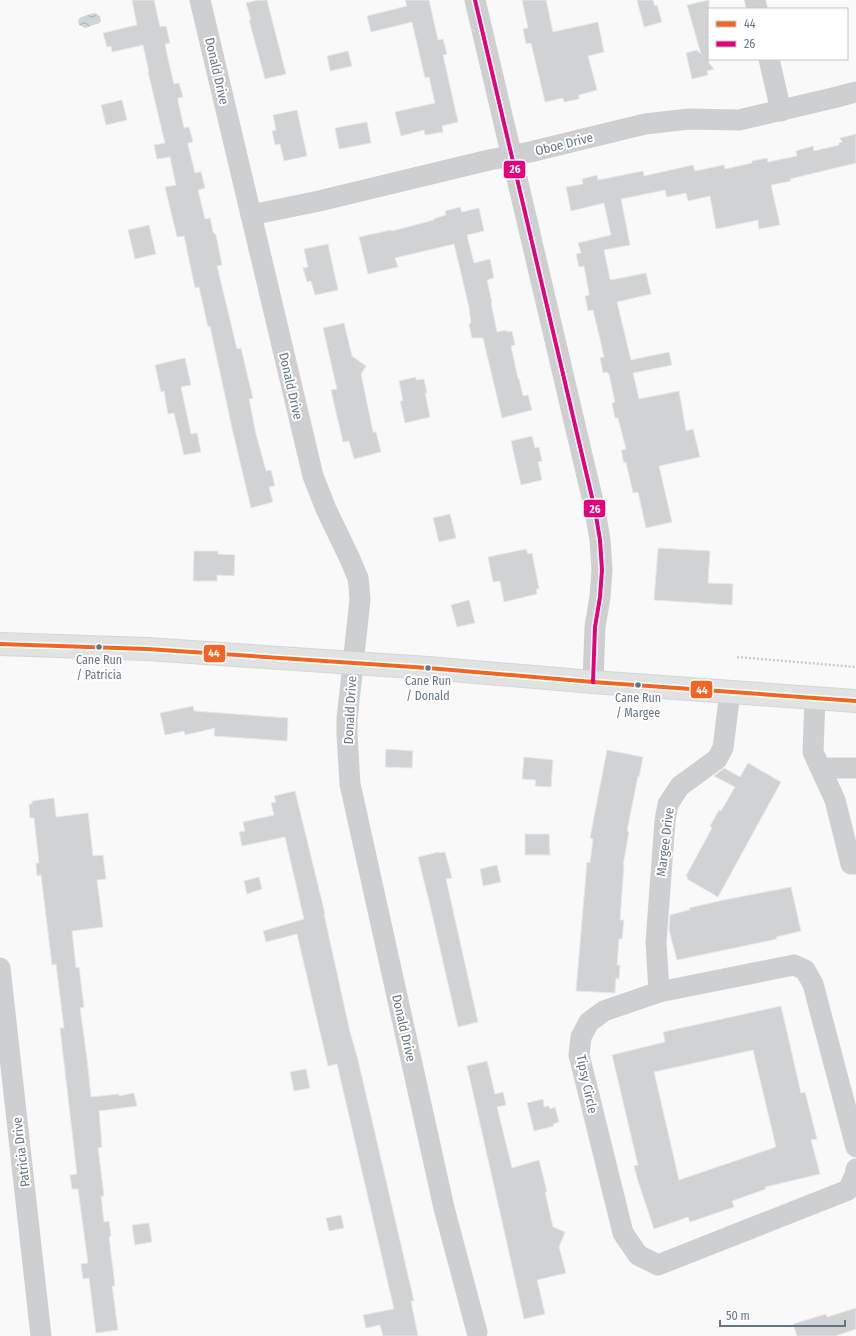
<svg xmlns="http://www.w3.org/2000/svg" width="856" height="1336" viewBox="0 0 856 1336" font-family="'Fira Sans Condensed',sans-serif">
  <defs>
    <pattern id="water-waves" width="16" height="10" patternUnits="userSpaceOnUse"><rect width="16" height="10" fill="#ced6d9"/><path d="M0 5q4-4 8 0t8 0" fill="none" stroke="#abb2b5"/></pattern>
  </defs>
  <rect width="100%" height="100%" fill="#f9f9f9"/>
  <polygon fill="url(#water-waves)" points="94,13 100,16 101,21 99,23 85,28 79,25 78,20 81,17"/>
  <g fill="#d0d2d3" stroke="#e8e8e8" fill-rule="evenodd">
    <polygon points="132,0 154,0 160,27 166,26 170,43 165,44 168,59 174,84 179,83 183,97 178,98 178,101 184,128 189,127 193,142 188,143 188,145 195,173 201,172 205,188 198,190 205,219 210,218 213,232 216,235 222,265 217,266 237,349 241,348 249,382 253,398 249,399 256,434 266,471 271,470 275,486 269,487 273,502 251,508 232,428 210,326 208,327 199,287 195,288 184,236 177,237 165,187 176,185 170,157 157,159 154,145 165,143 148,72 149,72 143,45 112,52 111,46 107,47 103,33 137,25"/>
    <polygon points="258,0 267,0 286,74 265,79 249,20 251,20 246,3"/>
    <polygon points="405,0 429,0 438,40 443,39 447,54 443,55 458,122 442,126 443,132 425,135 424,130 401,136 395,112 435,103 429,77 425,78 412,22 371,32 367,16 407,6"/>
    <polygon points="522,0 546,0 553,32 598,22 604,52 588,56 597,90 579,95 579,99 564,102 563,98 545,102 531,43 526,44 523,29 528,28"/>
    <polygon points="637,0 653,0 655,6 657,5 662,22 644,27"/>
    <polygon points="709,0 709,63 714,69 707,71 708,75 692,79 686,53 697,50 701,54 687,5"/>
    <polygon points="348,51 352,66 330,71 327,56"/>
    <polygon points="122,100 127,120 106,125 101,105"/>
    <polygon points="297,110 307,156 284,161 280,144 275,145 272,131 276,130 273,115"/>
    <polygon points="367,122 371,143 339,149 335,128"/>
    <polygon points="856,134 856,163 790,179 791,181 771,185 780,225 759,229 758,220 716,229 710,196 688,201 686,193 667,197 665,190 621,199 630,245 604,250 610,279 611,280 646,273 651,294 617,302 631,360 669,352 672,365 633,373 639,399 679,391 686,431 693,429 700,457 659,466 672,522 646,528 638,492 633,493 626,462 624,463 621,450 626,449 618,418 615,418 612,403 615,402 609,374 608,374 607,372 603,373 600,358 604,357 600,339 593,310 588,311 585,296 589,295 589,293 584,266 579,267 576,254 581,253 578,243 611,235 604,203 571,211 566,187 583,184 582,179 597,175 598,180 643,171 644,176 693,165 695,171 724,165 725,169 752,163 752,161 767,158 768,162 797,156 796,151 813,146 814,151 839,145 839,143 842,142 840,138"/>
    <polygon points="460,207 462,212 479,208 484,231 467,235 474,263 490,259 494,278 487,280 492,303 491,303 497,332 507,330 507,332 512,331 515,345 511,346 518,379 519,379 523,396 528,395 532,410 502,418 483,338 472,338 469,324 471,323 469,307 454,244 395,258 398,267 368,274 359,237 391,230 392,231 434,220 433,219 446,215 445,211"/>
    <polygon points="149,225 156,254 135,259 128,230"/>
    <polygon points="328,244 338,290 315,295 311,281 307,282 303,268 308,267 304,249"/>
    <polygon points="344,323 352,356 366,366 361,374 373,432 376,432 381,452 354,459 349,441 343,442 336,412 331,390 337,389 323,328"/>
    <polygon points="185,358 191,385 181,387 191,434 197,433 201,452 184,455 174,413 168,414 164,391 161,392 155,365"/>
    <polygon points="416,377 416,380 424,379 427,393 425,393 430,417 405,423 400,401 403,401 399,381"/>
    <polygon points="532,436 535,448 539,447 542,461 538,462 542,480 521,485 511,441"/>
    <polygon points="450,514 456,538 439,542 433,518"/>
    <polygon points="658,548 710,551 708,583 733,584 732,605 654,600"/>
    <polygon points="526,549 528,554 532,553 539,589 536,589 537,594 504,602 500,581 493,582 488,557"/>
    <polygon points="194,551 218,551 218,554 235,555 234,576 217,575 217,581 193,581"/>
    <polygon points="469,600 475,623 457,627 451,605"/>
    <polygon points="193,706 194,711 288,718 287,741 214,736 215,728 185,735 184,731 165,735 160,713"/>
    <polygon points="386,749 413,751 412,768 385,767"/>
    <polygon points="607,750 643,757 639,777 638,776 627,831 629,832 623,865 624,865 620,920 624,920 622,939 619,939 617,965 620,965 619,979 616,978 615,993 576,991 587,862 590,863 593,839 590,838"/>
    <polygon points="524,757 553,760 551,787 535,786 536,780 522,779"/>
    <polygon points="748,763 781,782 718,897 687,879 688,878 686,876 712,828 710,826 719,810 721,811 735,787 714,776 724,768 740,777"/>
    <polygon points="295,791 325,914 324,914 350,1032 358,1060 414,1301 411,1301 418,1336 383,1336 380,1325 366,1328 363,1315 394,1309 337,1064 328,1066 297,934 266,942 263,931 304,919 285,837 242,846 239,832 245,831 243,822 274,815 271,803 276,802 274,796"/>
    <polygon points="54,798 56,817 88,813 93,856 103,855 106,879 97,880 103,927 72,931 76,968 79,967 84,1007 80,1008 87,1059 91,1097 119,1094 119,1096 134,1093 137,1106 99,1111 102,1147 98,1148 104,1196 101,1196 104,1222 109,1221 111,1236 109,1237 115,1286 112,1286 118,1330 96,1333 89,1278 83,1279 81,1264 88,1263 78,1189 72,1189 70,1175 77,1174 60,1028 64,1028 56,964 52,965 41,875 37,876 36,863 39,863 34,818 30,818 29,804 32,804 32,801"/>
    <polygon points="525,834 549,834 550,855 525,855"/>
    <polygon points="439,852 439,853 445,852 452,878 446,879 478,1022 458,1027 430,905 418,857"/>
    <polygon points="497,865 501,882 483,886 480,869"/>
    <polygon points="259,877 262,889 247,894 244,881"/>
    <polygon points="791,887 801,931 776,937 777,939 677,960 669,930 670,915 685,911 690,910 689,908 724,900"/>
    <path d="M781,1006L801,1093L805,1092L817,1139L811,1140L820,1174L765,1187L766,1189L732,1201L734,1207L690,1222L688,1217L654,1229L638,1181L634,1166L638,1165L612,1055L665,1042L663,1032ZM753,1050L776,1147L679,1180L654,1072Z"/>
    <polygon points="487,1061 495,1094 503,1092 506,1105 497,1107 512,1168 539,1160 547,1192 545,1192 553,1227 565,1232 559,1247 566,1273 537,1280 545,1314 524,1319 467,1066"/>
    <polygon points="306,1069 310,1088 294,1091 290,1072"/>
    <polygon points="543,1099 544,1107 549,1106 550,1109 555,1107 559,1122 553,1124 554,1126 534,1131 527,1103"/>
    <polygon points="341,1215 344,1228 329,1231 326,1218"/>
    <polygon points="149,1223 152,1242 135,1245 132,1225"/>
    <polygon points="856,1308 856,1329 835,1336 797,1336 793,1324 826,1314 827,1317"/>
  </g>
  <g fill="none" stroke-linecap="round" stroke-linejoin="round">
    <g stroke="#d5d6d6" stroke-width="24">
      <polyline id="highway" points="0,644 147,649 428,668 593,682 856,701"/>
    </g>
    <polyline stroke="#cbcccd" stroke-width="2.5" stroke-dasharray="2 2" stroke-linecap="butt" points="737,657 856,667"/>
    <g stroke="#cecfd0" stroke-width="21">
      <polyline points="200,0 313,476 326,509 350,559 358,578 359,587 360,600 347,719 347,734 350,784 444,1208 477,1332"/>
      <polyline points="475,0 595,510 600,540 602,570 600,597 595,627 593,682"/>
      <polyline points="755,0 757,9"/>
      <polyline points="769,59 781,111"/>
      <polyline points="251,215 319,201 489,160 530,152 645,124 689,119 739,120 833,98 856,92"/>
      <polyline points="815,698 813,752 835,800 851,864 856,864"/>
      <polyline points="821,768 856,768"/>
      <polyline points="0,968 41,1336"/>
      <polyline points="659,992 656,942 665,821 668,804 680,786 717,759 723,748 730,692"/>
      <polyline points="856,1147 813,984 805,970 794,965 659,992 604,1011 589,1022 581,1037 579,1055 623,1233 638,1255 658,1265 848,1190 855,1175 856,1169"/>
    </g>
    <use href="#highway" stroke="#e1e2e2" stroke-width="22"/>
    <g stroke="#fff" stroke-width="7">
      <polyline id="bus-1" points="0,644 147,649 428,668 593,682 856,701"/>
    </g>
    <g stroke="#fff" stroke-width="7">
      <polyline id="bus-2" points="475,0 595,510 600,540 602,570 600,597 595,627 593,682"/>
    </g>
    <use href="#bus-1" stroke="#f26522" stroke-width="4"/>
    <use href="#bus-2" stroke="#e5007d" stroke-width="4"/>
  </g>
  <g fill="#657683" stroke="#fff" stroke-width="1.5">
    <circle cx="99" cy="647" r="3.5"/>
    <circle cx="428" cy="668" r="3.5"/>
    <circle cx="638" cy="685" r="3.5"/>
  </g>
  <g text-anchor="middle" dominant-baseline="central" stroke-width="4" stroke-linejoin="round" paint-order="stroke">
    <g font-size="12" fill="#657683" stroke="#fff">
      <text x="99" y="660">Cane Run<tspan x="99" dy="15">/ Patricia</tspan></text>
      <text x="428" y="681">Cane Run<tspan x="428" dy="15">/ Donald</tspan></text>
      <text x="638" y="698">Cane Run<tspan x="638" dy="15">/ Margee</tspan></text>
    </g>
    <g font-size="13" fill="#657683" stroke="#fff">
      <text transform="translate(217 71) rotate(77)">Donald Drive</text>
      <text transform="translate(564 144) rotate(-14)">Oboe Drive</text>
      <text transform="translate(291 386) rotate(77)">Donald Drive</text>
      <text transform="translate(350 710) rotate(-87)">Donald Drive</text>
      <text transform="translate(665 842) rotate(-83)">Margee Drive</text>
      <text transform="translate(404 1028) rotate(77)">Donald Drive</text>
      <text transform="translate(587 1084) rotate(78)">Tipsy Circle</text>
      <text transform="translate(21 1152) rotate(-97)">Patricia Drive</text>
    </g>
  </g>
  <g stroke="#fff" stroke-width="1.5">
    <rect x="503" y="160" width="23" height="19" rx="4" fill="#e5007d"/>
    <rect x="583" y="499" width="23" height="19" rx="4" fill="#e5007d"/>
    <rect x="203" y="644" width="23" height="19" rx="4" fill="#f26522"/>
    <rect x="690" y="680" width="23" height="19" rx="4" fill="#f26522"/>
  </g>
  <g font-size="11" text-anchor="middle" font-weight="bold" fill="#fff">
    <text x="515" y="173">26</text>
    <text x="595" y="513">26</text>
    <text x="214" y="657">44</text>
    <text x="702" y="694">44</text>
  </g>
  <rect x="708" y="8" width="140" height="52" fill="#ffffff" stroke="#c1c8cd"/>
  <rect x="716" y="21" width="20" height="6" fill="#f26522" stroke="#c1c8cd"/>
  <text x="744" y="28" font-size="12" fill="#657683">44</text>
  <rect x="716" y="41" width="20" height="6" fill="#e5007d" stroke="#c1c8cd"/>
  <text x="744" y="48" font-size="12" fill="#657683">26</text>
  <path d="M720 1320v6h125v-6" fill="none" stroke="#657683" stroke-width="2"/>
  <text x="726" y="1320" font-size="12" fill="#657683" stroke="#ffffff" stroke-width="3" paint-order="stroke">50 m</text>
</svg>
